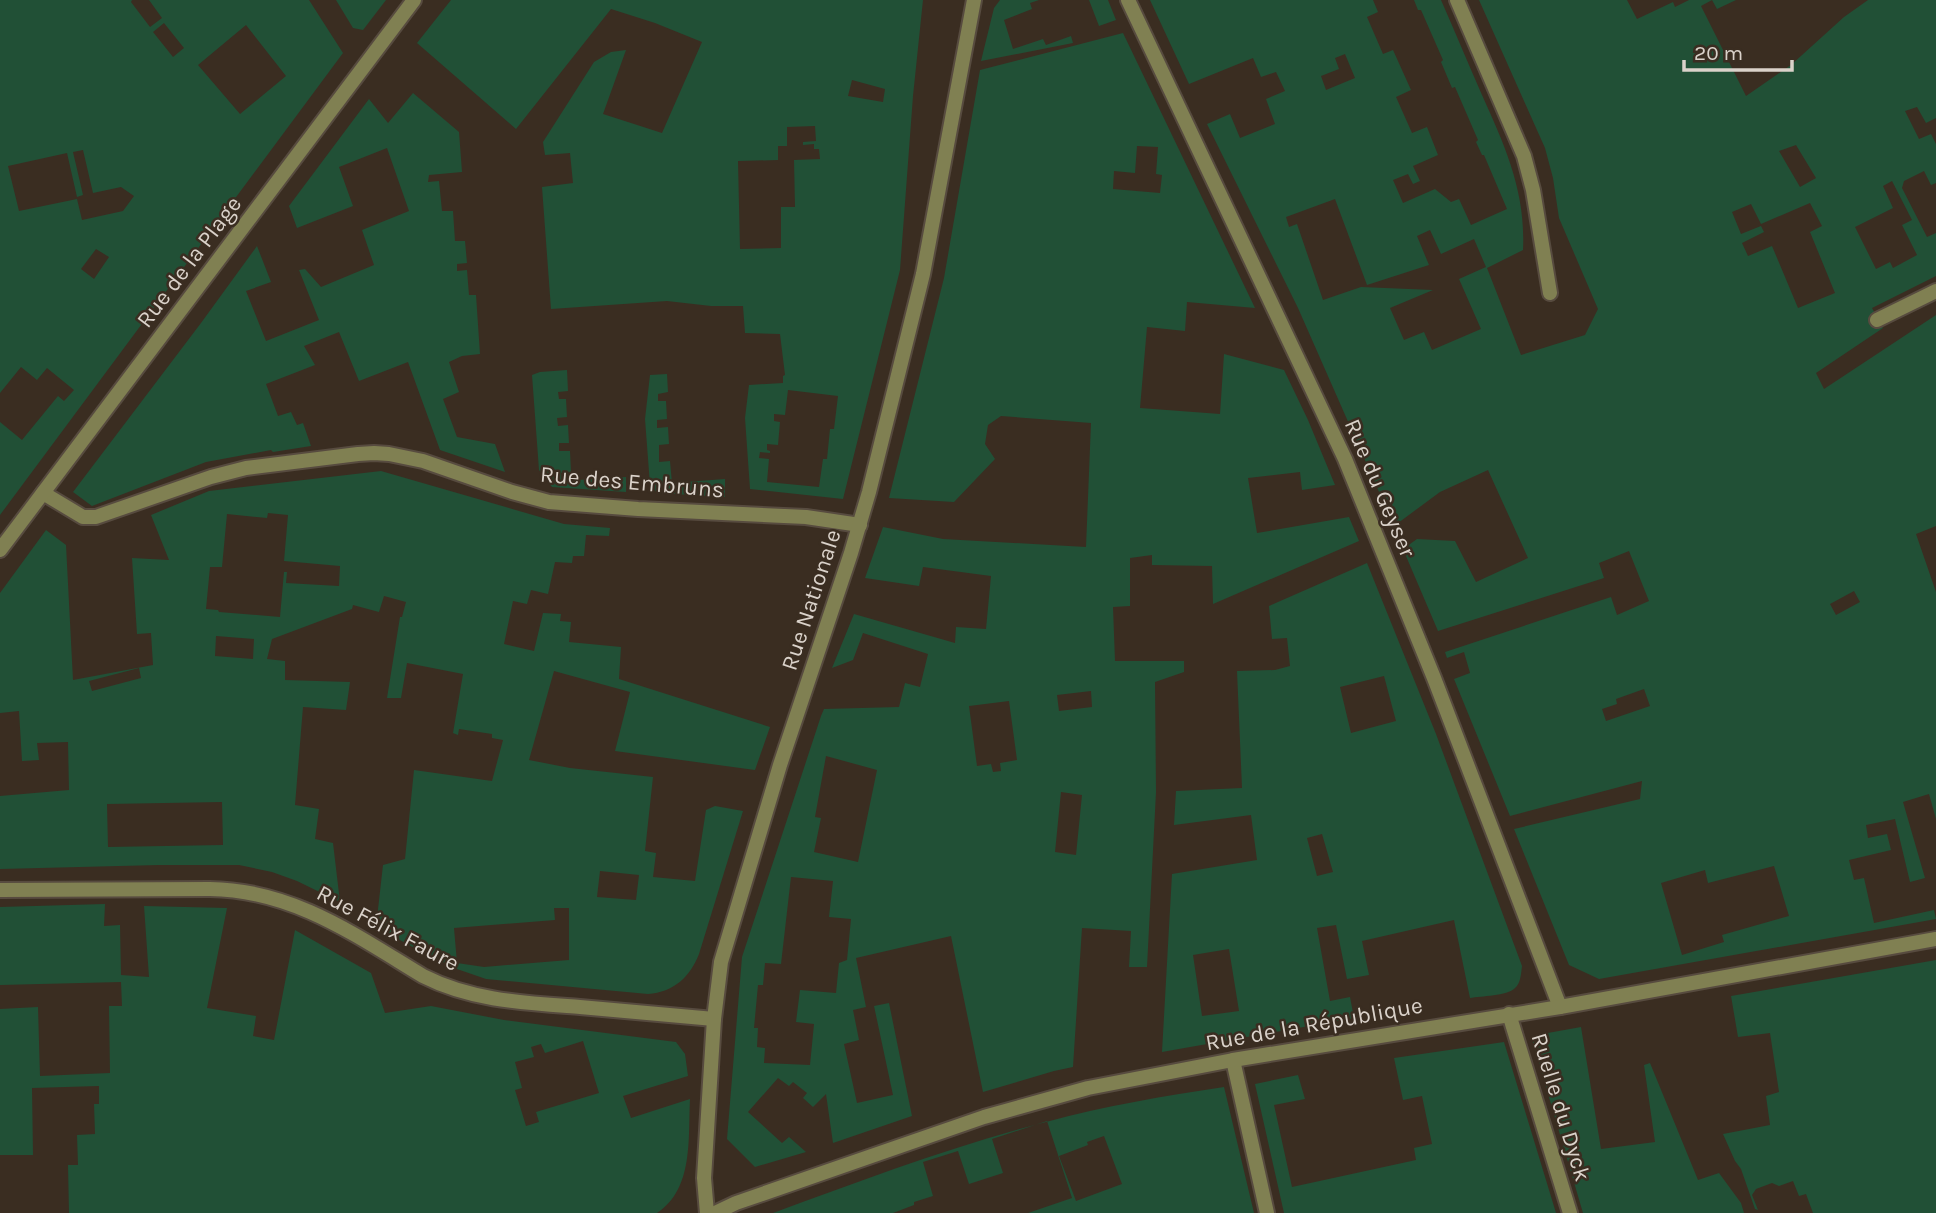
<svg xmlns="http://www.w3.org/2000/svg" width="1936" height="1213" viewBox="0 0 1936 1213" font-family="Karla,sans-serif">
  <rect width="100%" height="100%" fill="#3a2d21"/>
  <g fill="#215036" fill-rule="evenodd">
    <path d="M0,0H132L131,2L150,27L162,18L149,0H309L343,53L0,515V422L22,440L58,396L64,401L74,390L47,368L37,380L21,367L0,393ZM164,23L184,48L173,57L153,32ZM246,25L286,76L240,114L198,65ZM83,150L93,193L121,187L134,196L123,211L82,220L77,199L19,211L8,166L67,153L77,197L83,195L73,152ZM96,249L109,257L94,279L81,269Z"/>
    <polygon points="336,0 386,0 363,30 353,28"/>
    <path d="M451,0H923L913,96L900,270L843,499L750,489L745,418L749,385L783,383V376L785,375L780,334L745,333L743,306H711L667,301L551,309L542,187L573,183L570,153L545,155L543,142L594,62L611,52L626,50L603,114L662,133L702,42L655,23L611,9L516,129L417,43ZM852,80L885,89L883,102L848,96ZM815,126L816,141L803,142V145L814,144V149H819L820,159L794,160L795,207H781V248L740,249L738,161L778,160V146H787V127ZM788,390L838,396L834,429H830L827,459H823L819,487L767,482L769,459L759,458L760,452L770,453V451L767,450V444L778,445L780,422L774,421V414L785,415Z"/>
    <polygon points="1000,0 1039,0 1030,3 1032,9 1004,20 1013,49 1043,39 1046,45 1071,36 1073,43 981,61 994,8"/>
    <polygon points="1089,0 1108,0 1116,20 1099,26"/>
    <path d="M1150,0H1373L1378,12L1367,17L1383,54L1393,50L1411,90L1396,97L1412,133L1427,127L1438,155L1413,166L1420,181L1413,184L1408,174L1393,180L1403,203L1435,189L1451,202L1459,199L1471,225L1507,209L1484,155H1482L1476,142L1478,140L1455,87L1452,88L1441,62L1443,60L1421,10H1418L1414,0H1441C1455,32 1468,63 1482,95C1505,146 1526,192 1523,250L1487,268L1521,355L1585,335L1598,309L1559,218L1553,178L1545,148L1479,0H1627L1637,19L1673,2L1675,7L1689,0H1736L1717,9L1712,0L1701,6L1746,96L1791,65L1844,17L1868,0H1936V118L1926,123L1917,107L1905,111L1919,139L1931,134L1936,144V183L1931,185L1924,171L1904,181L1902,188L1927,237L1936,233V276L1872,308L1883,328L1816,373L1824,389L1936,315V526L1916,534L1936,592V819L1929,794L1903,802L1925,878L1910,882L1895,819L1866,825L1868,838L1887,834L1891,850L1849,860L1854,880L1864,878L1874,923L1934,910L1936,919L1599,979L1569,965L1514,829L1640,799L1642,781L1510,816L1454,679L1470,673L1464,652L1447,658L1445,652L1611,597L1617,615L1649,601L1629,551L1599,563L1604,578L1438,631L1403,549L1417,539L1455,541L1476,582L1528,558L1488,470L1440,492L1394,526L1298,308L1207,124L1230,114L1240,138L1275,124L1266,99L1285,91L1276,72L1261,77L1253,58L1189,84ZM1345,54L1355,78L1326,90L1321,76L1339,69L1335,58ZM1796,145L1816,178L1800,187L1779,151ZM1892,181L1912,220L1902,225L1917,255L1893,268L1890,262L1876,269L1855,227L1893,208L1883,186ZM1335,199L1367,285L1429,265L1417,236L1430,230L1441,254L1474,239L1486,267L1459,279L1481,329L1432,350L1424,332L1404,340L1390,308L1433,290L1361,287L1323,300L1297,224L1289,227L1286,217ZM1810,203L1822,226L1810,232L1835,293L1798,308L1772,246L1748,256L1742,243L1764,232L1761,226L1741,234L1732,212L1751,204L1761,224ZM1854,591L1860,602L1836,615L1830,604ZM1644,689L1650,706L1606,721L1602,709L1617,704L1616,699ZM1774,866L1789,916L1722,935L1724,942L1682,955L1661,883L1705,870L1708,883Z"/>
    <path d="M1123,33L1255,308L1187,302L1185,331L1147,327L1140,408L1220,414L1224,354L1284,370L1308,420L1335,485L1302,490L1300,472L1248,478L1257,533L1349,517L1359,541L1213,604L1212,566L1152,565V555L1130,558V606L1113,607L1115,661H1184V672L1155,682L1156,792L1147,967H1129L1131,931L1082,928L1073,1067L1054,1071L983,1092L951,936L856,958L866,1007L853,1010L859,1040L844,1044L857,1103L893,1095L874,1006L889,1003L912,1116L833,1143L826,1094L813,1107L803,1098L807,1093L793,1082L789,1086L778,1078L748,1112L782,1143L789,1137L806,1152L755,1167L727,1139L742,957L821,716L824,709L899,707L905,683L920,687L928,654L863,633L853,660L832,668L854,614L955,643L956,627L986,629L991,576L923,567L919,586L865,578L883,527L943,539L1086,547L1091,423L1001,416L988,425L985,444L995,459L954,502L889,498L944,278L980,70ZM1137,146L1158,147L1156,174L1162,175L1160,193L1113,189L1114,171L1135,173ZM1091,691L1092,707L1059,711L1057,695ZM1009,701L1017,760L1000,763L1001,771L993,772L991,764L977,766L969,706ZM826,756L877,770L858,862L814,852L821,818L815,817ZM1061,792L1082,795L1076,855L1055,852ZM791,877L833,881L829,917L851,919L847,960L839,963L836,993L800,990L796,1022L814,1024L810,1065L764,1063L765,1048L757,1047L758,1028H754L758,985H763L765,963L781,964Z"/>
    <polygon points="413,93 459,132 462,172 429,175 428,182 439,181 442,211 453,211 455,241 465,241 467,263 457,264 457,271 467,270 469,295 476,295 480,354 462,356 449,362 459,392 443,399 457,437 495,444 505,472 440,450 408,362 359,381 339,332 304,346 315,365 266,384 278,416 291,412 297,425 303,423 311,446 273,452 271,450 206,462 92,506 73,492 201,323 257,246 271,282 246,291 266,341 319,320 299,270 305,269 321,287 374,265 362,230 409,211 387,148 339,167 353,206 297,228 289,206 369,99 388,123"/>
    <polygon points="567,370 568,391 558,392 559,399 566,399 567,417 557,418 558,426 568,425 569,443 559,443 559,451 570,451 571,472 561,473 562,481 626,477 626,492 552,487 539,470 532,375 540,372"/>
    <polygon points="667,374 668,392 658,394 658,401 666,401 667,419 657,420 657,428 668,427 669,444 659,445 659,462 670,461 672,483 725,479 725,497 657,493 650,485 645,419 650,375"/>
    <path d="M381,471L564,524L610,528L609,536L586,535L584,556H573L572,563L555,562L548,594L531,590L527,604L513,601L504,644L534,651L543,613L561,614L560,621L571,622L569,642L621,647L619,679L770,727L755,770L615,751L630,692L554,671L529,760L570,768L653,777L645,851L656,853L653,877L695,881L706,810L715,806L743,811L699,954C690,977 674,992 648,994L486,979L457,969L420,951L376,927L383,865L405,859L414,770L492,781L503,740L492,738V734L459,729L458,735L453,733L463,674L407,663L401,698H387L400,617H402L406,602L384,596L379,612L353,605L352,609L272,639L267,659L285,661V680L350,682L346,710L303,707L295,805L319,809L315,839L333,843L340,902L297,881L272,872L239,865H159L0,869V796L69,790L68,742L37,743L39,760L22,761L19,711L0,713V593L46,530L66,545L73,680L153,665L151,633L137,634L132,558L169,560L151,515L209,491ZM268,513L288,515L284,561L340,566L339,586L286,583L287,572H284L280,617L219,612L218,610L206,609L210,567H222L227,514L267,518ZM216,636L254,639L253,659L215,656ZM139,668L141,678L92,691L89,681ZM222,802L223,845L108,847L107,804ZM600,871L639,875L636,900L597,897ZM554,908H569V960L484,967L457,963L454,928L555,920Z"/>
    <path d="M1367,563L1436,734L1522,966C1521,973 1521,983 1515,988C1507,996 1481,996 1470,998L1454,920L1362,941L1369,975L1347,979L1336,925L1317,928L1330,1001L1350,997L1354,1018L1162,1052L1172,874L1257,860L1251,815L1174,825L1176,791L1242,788L1237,671L1275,670L1290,666L1287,638L1272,639L1269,606ZM1384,676L1396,721L1351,733L1340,687ZM1322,834L1333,872L1317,876L1307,838ZM1229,949L1239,1011L1202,1016L1193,955Z"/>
    <path d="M105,904L104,926L120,925L121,975L149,977L144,906L227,908L207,1008L256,1016L253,1036L274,1040L295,930L371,973L385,1013L431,1006L504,1020L676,1042L685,1054L688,1076L623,1096L631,1118L690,1099C688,1138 694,1189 657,1213H69L68,1165H78L77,1135L95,1134L94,1104H99V1086L32,1088L33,1155H0V1009L38,1007L40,1076L110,1073L109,1006H122L121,982L0,985V907ZM583,1041L599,1093L536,1112L539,1122L526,1126L515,1090L522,1088L515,1062L534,1057L531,1047L541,1044L545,1053Z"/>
    <polygon points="1936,960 1936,1213 1813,1213 1806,1194 1799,1196 1793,1181 1779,1186 1772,1183 1756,1189 1752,1195 1758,1210 1755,1209 1741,1169 1735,1161 1723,1134 1770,1125 1766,1096 1779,1092 1770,1033 1738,1037 1731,996"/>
    <polygon points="1581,1027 1601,1149 1655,1142 1644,1065 1650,1063 1698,1180 1719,1173 1741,1203 1744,1213 1583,1213 1531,1036"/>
    <polygon points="1504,1042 1556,1213 1284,1213 1255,1084 1298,1075 1305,1099 1274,1105 1292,1187 1416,1160 1414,1148 1432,1144 1422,1096 1403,1100 1394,1058"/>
    <path d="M1224,1087L1254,1213H1028L1072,1198L1047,1121L992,1139L1003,1173L969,1184L958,1151L923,1162L933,1196L914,1202V1205L893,1213H773C863,1180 953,1146 1046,1122C1104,1106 1164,1096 1224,1087ZM1104,1136L1122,1184L1076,1201L1059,1156L1088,1145L1087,1142Z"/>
  </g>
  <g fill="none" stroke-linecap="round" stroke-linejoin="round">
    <g stroke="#574b3f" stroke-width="18">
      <g id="minor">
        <polyline points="1128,0 1345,459 1434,678 1560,1007"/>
        <polyline points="1457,0 1524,156 1533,190 1550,293"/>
        <polyline points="1877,320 1936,291"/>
        <polyline points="43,493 83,517 96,517 211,477 246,468 358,454 374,453 389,454 423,461 512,492 549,502 638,509 806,517 860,525"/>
        <polyline points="0,550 414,0"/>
        <path d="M0,890L210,889C293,890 355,935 423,976C472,1001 526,1003 580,1007C624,1011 669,1015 714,1019"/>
        <polyline points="1509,1014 1570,1213"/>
        <polyline points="1233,1060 1267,1213"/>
        <polyline points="707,1213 704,1178 714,1019 721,962 780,765 851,553 869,492 923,274 974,0"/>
        <polyline points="715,1213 736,1203 984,1117 1088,1088 1233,1060 1560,1007 1936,939"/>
      </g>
    </g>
    <use href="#minor" stroke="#808052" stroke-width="14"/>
  </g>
  <g text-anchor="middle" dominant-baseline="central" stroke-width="5" stroke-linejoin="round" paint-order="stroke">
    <g font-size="23" fill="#dad2ca" stroke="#3a2d21">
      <text transform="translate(189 262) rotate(-53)">Rue de la Plage</text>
      <text transform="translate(632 482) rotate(5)">Rue des Embruns</text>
      <text transform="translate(1380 488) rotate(67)">Rue du Geyser</text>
      <text transform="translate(811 600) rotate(-72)">Rue Nationale</text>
      <text transform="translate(388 928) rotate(28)">Rue Félix Faure</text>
      <text transform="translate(1314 1024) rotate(-10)">Rue de la République</text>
      <text transform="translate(1561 1107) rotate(73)">Ruelle du Dyck</text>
    </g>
  </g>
  <path d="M1684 60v10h108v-10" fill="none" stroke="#dad2ca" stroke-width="3.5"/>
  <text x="1694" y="60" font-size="21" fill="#dad2ca" stroke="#3a2d21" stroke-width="5" paint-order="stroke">20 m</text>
</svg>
